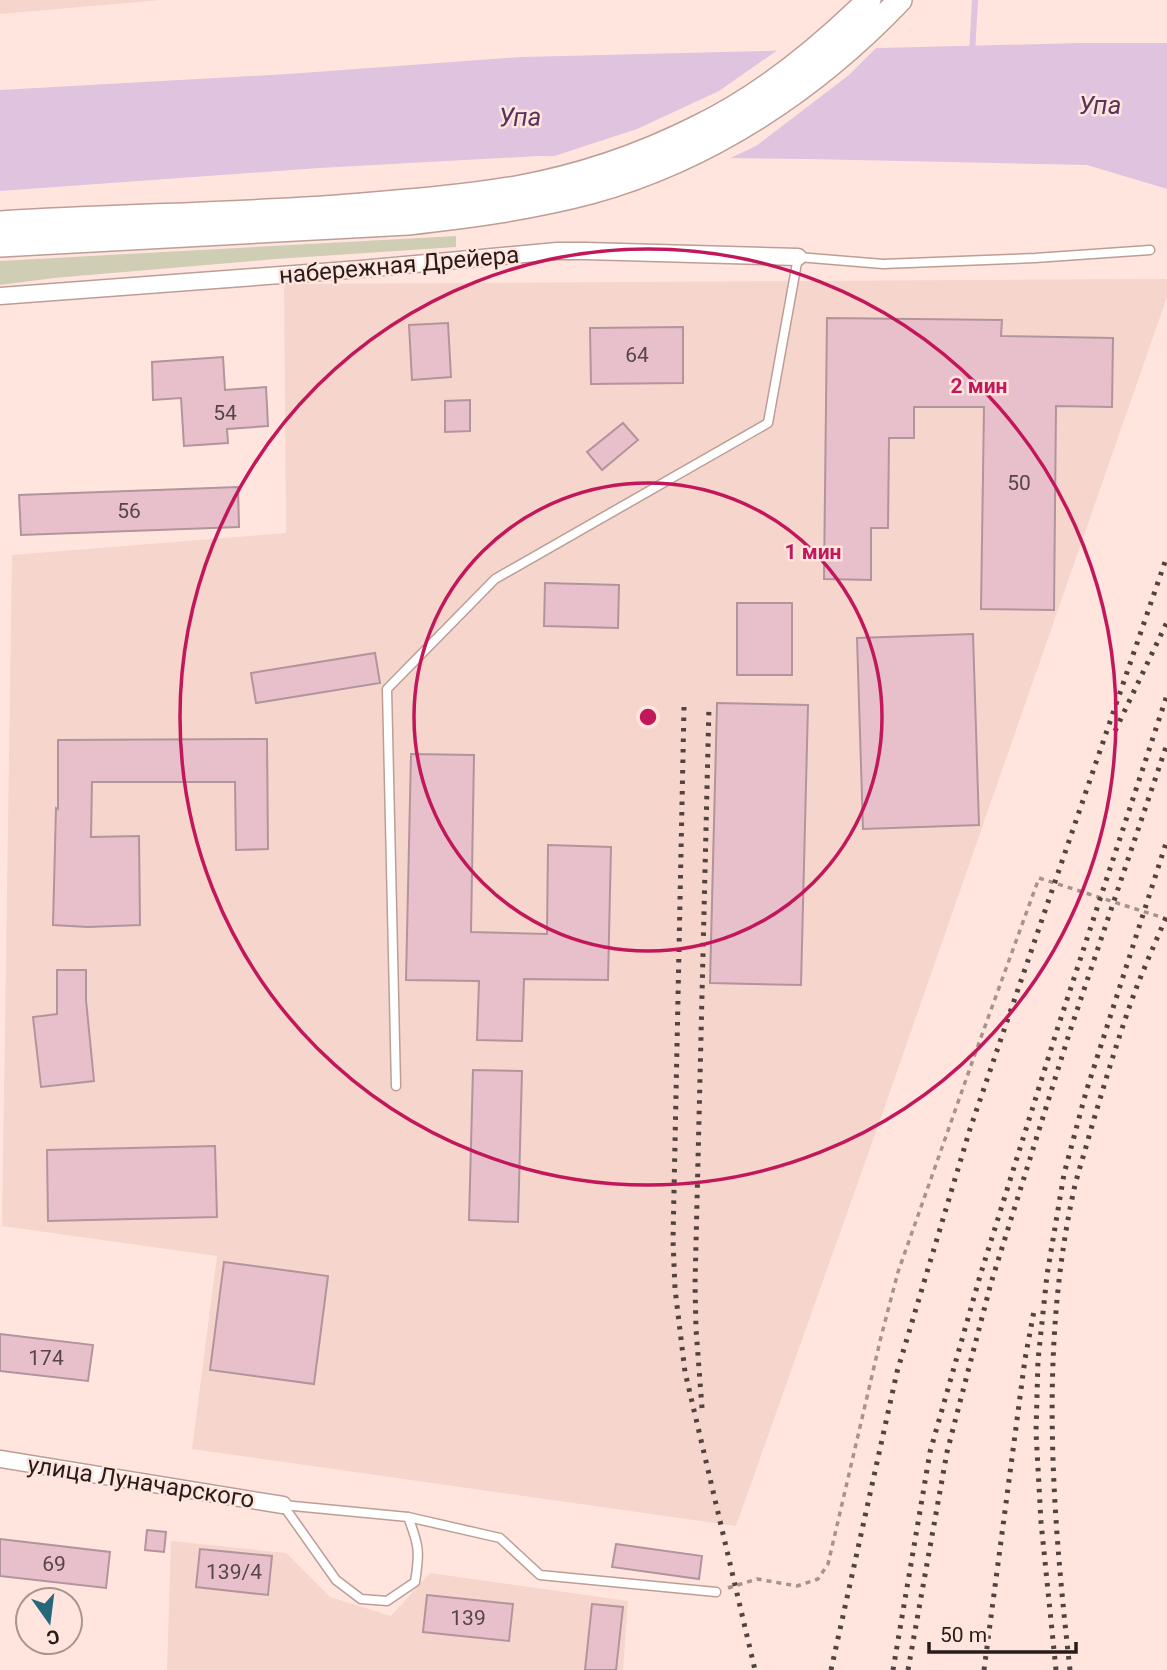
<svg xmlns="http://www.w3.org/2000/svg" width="1167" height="1670" viewBox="0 0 1167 1670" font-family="Roboto,sans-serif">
  <rect width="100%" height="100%" fill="#ffe5de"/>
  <g fill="#f6d5cd">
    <polygon points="0,0 161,0 0,14"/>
    <polygon points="1167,279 1167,297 885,1106 736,1526 192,1449 217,1256 2,1226 12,555 286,533 284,284"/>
    <polygon points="171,1541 286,1553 330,1597 391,1616 430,1573 628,1601 623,1670 167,1670"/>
  </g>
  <polygon fill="#cfcdb3" points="456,236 456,247 276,259 54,278 0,285 0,261"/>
  <polygon fill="#dfc3df" points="1081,43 1167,43 1167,189 1087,165 809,159 539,156 319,168 0,191 0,90 288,74 522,57"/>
  <polygon fill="#ffe5de" points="879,45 849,75 756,146 722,162 542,160 637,129 719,91 782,47"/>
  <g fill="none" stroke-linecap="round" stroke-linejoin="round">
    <polyline stroke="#dfc3df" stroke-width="6" points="972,54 975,0"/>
  </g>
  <g fill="#e8c0cb" stroke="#b2949c" stroke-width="2">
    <polygon points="827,318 1002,320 1001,336 1113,338 1112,407 1056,406 1054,610 981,609 984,407 914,407 914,438 889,438 888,528 871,528 871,580 824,579"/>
    <polygon points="448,323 451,377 412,380 409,325"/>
    <polygon points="683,327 683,383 591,384 590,328"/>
    <polygon points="223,357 225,390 266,387 268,426 227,429 228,443 184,446 181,398 153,400 152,362"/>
    <polygon points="470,400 470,431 445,432 445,401"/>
    <polygon points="623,423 638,440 602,470 587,452"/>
    <polygon points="238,487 239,527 21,535 19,495"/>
    <polygon points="545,583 619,585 618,628 544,626"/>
    <rect x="737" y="603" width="55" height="72"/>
    <polygon points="973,634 979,825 863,829 857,638"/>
    <polygon points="375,653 380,683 256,703 251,673"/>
    <polygon points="717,703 808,705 801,985 710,983"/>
    <polygon points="267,739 268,849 236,850 235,782 92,782 91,837 139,836 140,925 88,927 53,925 56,808 58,809 58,740"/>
    <polygon points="411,754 474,755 471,932 547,934 548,845 611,847 608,980 524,979 522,1041 477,1040 479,981 406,980"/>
    <polygon points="57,970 86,970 86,1000 94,1081 41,1087 33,1017 57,1014"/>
    <polygon points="473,1070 522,1071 518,1222 469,1220"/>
    <polygon points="215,1146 217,1217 48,1221 47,1150"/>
    <polygon points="224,1262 328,1276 314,1384 210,1370"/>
    <polygon points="0,1334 93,1345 88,1381 0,1371"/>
    <polygon points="147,1530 166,1532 164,1552 145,1550"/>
    <polygon points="0,1539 110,1552 106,1588 0,1576"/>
    <polygon points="616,1544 702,1556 699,1579 612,1567"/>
    <polygon points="200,1549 272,1556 268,1595 196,1587"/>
    <polygon points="427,1595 513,1604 509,1641 423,1632"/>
    <polygon points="592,1604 623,1607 616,1670 585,1670"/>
  </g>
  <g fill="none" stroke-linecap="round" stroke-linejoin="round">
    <g stroke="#bc9e96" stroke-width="11">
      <g id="service">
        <polyline points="396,1086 387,689 495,579 768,423 798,257 883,264 1035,258 1150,250"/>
        <polyline points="283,1505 408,1517 500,1538 540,1575 716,1592"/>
        <path d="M283,1505L336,1580L361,1599L387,1601L415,1582C420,1552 419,1545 408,1517"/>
      </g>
    </g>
    <g stroke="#bc9e96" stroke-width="19">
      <g id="minor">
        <polyline points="0,296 361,269 557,251 586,251 798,257"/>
        <polyline points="0,1459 283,1505"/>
      </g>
    </g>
    <g stroke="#bc9e96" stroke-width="26">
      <g id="secondary">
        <path d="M0,223C112,216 225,215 338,207C397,202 457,198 516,188C578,177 640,156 696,128C761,97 818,50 869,0"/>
        <path d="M0,245L408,223C470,216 531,208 591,192C710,159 815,89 900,0"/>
      </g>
    </g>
    <polyline stroke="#a7938e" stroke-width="3.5" stroke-dasharray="5 5" stroke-linecap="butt" points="728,1588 757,1579 797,1586 818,1579 828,1564 881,1337 898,1272 980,1040 1039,878 1167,919"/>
    <use href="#service" stroke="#fff" stroke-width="8"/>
    <use href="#minor" stroke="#fff" stroke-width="16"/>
    <use href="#secondary" stroke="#fff" stroke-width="23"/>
    <g stroke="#51433f" stroke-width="5" stroke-dasharray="3.5 7" stroke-linecap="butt">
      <polyline points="684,707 673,1240 675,1289 685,1372 755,1670"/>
      <polyline points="1115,731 1167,622"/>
      <polyline points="702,1408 696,1329 695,1285 709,705"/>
      <polyline points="831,1670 897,1372 970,1129 1167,556"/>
      <polyline points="893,1670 930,1452 980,1276 1057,1030 1167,695"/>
      <polyline points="908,1670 947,1452 991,1283 1070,1031 1167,744"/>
      <polyline points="984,1670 1025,1359 1034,1311"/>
      <polyline points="1056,1670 1041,1522 1036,1432 1038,1360 1047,1275 1064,1174 1086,1092 1167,840"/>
      <path d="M1070,1670C1052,1509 1039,1345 1075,1185C1080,1166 1086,1148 1091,1129C1103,1089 1115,1048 1129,1008C1140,976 1154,946 1167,915"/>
    </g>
  </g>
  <g fill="none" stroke="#c2185b" stroke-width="3.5">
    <circle cx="648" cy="717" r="234"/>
    <circle cx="648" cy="717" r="468"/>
  </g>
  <g text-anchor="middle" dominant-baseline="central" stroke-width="5" stroke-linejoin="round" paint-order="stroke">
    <g font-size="21" fill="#574546">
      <text x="637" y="355">64</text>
      <text x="225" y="413">54</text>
      <text x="1019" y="483">50</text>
      <text x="129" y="511">56</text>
      <text x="46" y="1358">174</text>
      <text x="54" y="1564">69</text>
      <text x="234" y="1572">139/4</text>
      <text x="468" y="1618">139</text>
    </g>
    <g font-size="24" fill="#271c19" stroke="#ffe5de">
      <text transform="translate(399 265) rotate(-5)">набережная Дрейера</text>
      <text transform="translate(141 1482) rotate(9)">улица Луначарского</text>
    </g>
    <g font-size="26" font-style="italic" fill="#59345a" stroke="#ffe5de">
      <text x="1100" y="105">Упа</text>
      <text transform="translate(520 117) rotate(-1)">Упа</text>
    </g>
  </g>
  <circle cx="648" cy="717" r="10" fill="#c2185b" stroke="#ffe5de" stroke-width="3.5"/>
  <g font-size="21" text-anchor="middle" font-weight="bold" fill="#c2185b" stroke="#ffe5de" stroke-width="5" stroke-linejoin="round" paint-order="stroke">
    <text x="979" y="393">2 мин</text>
    <text x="813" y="559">1 мин</text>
  </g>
  <g transform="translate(49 1621) rotate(166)"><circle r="33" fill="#ffe5de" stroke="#a9958f" stroke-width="2"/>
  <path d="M0-5L12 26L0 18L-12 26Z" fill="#26677b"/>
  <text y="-10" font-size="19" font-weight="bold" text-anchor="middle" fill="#271c19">С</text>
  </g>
  <path d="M929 1642v10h147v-10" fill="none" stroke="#271c19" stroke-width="3.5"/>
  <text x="940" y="1642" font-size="21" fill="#271c19" stroke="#ffe5de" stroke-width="5" paint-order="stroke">50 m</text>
</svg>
